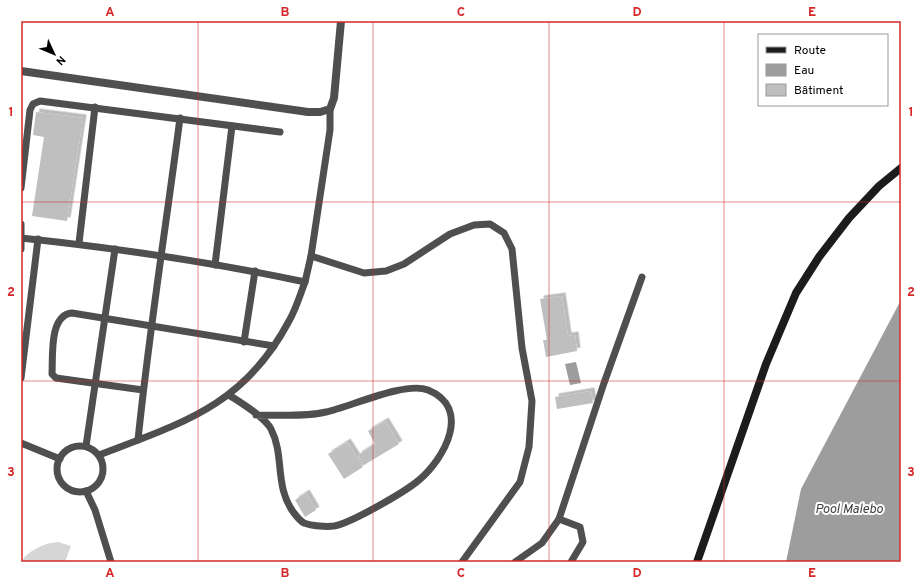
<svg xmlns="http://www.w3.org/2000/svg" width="922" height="583" viewBox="0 0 922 583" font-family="Overpass,sans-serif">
  <defs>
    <filter id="shadow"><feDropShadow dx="3.5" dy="-3.5" stdDeviation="0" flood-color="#0004"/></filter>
  </defs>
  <rect width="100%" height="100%" fill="#fff"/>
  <path fill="#d6d6d6" d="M58,542L71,546L65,562H21C28,550 45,543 58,542Z"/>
  <g fill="#9d9d9d">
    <polygon points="901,300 901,562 786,562 801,489"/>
    <polygon points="576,362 581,383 570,385 565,364"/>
  </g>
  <g fill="#bfbfbf" filter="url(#shadow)">
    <polygon points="36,112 83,118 67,221 32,216 44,137 33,135"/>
    <polygon points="562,296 568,336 575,335 577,351 546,357 543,340 547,340 540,299"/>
    <polygon points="591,391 593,403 557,409 555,397"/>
    <polygon points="385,421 399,444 364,465 358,455 375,444 368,431"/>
    <polygon points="347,442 363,467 344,479 328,454"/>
    <polygon points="306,493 316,510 305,517 295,500"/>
  </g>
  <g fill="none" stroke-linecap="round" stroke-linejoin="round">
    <g stroke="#4f4f4f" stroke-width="7">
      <polyline points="21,188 30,110 33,104 40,101 280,132"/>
      <polyline points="21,224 21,249"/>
      <path d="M21,238C116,248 211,262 305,282L311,256L330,130V109"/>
      <polyline points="79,243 95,107"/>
      <polyline points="311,256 364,273 386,271 404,264 450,234 474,225 490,224 504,233 512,249 522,348 532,401 529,447 520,482 462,562"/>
      <polyline points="215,265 232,126"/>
      <polyline points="244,342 255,271"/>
      <polyline points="21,378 38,239"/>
      <path d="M143,390L56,378L52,374C53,356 49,315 72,313L274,346"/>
      <path d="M229,395C241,403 265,417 271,429C285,456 274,487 294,513C297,517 300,521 304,523C312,526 326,527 334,526C351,523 405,492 419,480C445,458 472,408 428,390C405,381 350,407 326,412C304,417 279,415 256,415"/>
      <path d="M138,440C149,332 166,226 180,118"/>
      <polyline points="21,443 60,459"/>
      <polyline points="86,446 115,249"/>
      <circle cx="80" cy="469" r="23"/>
      <path d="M99,455C182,423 244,406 289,321C296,309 300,295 305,282"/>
      <polyline points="86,491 95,510 111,562"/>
      <polyline points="559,519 580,527 583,542 571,562"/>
      <polyline points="515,562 542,543 559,519 604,383 642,277"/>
    </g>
    <polyline stroke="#4f4f4f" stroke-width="8" points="21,71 308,112 320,112 330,109 334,98 341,21"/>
    <polyline stroke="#1c1c1c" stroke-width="8" points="697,562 766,364 796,293 819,257 849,218 879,186 901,168"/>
  </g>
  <path fill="none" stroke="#d62828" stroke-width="1" stroke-opacity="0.55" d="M198,21V562M373,21V562M549,21V562M724,21V562M21,202H901M21,381H901"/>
  <g text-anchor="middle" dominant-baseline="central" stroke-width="4" stroke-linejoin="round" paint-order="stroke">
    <g font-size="13" font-style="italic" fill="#3e3e3e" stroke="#fff">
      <text x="849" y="510">Pool Malebo</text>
    </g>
  </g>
  <rect width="922" height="583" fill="none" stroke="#ffffff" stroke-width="44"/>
  <rect x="758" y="34" width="130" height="72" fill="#ffffff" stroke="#999999"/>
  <rect x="766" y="47" width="20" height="6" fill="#1c1c1c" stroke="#999999"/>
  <text x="794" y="54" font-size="12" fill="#000000">Route</text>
  <rect x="766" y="64" width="20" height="12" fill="#9d9d9d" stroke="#999999"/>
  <text x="794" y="74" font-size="12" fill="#000000">Eau</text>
  <rect x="766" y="84" width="20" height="12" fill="#bfbfbf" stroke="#999999"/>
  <text x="794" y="94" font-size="12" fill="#000000">Bâtiment</text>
  <g transform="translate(54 54) rotate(134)" stroke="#ffffff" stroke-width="3" paint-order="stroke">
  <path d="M0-3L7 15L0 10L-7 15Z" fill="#000000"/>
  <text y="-6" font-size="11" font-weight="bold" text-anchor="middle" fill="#000000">N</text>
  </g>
  <rect x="22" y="22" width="878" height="539" fill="none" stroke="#d62828" stroke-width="1.5"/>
  <g font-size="13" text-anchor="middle" font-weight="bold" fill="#d62828">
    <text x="110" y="16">A</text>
    <text x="285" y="16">B</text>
    <text x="461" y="16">C</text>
    <text x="637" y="16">D</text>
    <text x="812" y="16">E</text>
    <text x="11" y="116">1</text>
    <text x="911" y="116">1</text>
    <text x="11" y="296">2</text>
    <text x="911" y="296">2</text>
    <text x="11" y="476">3</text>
    <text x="911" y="476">3</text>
    <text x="110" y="577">A</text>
    <text x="285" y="577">B</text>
    <text x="461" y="577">C</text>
    <text x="637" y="577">D</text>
    <text x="812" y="577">E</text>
  </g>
</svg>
